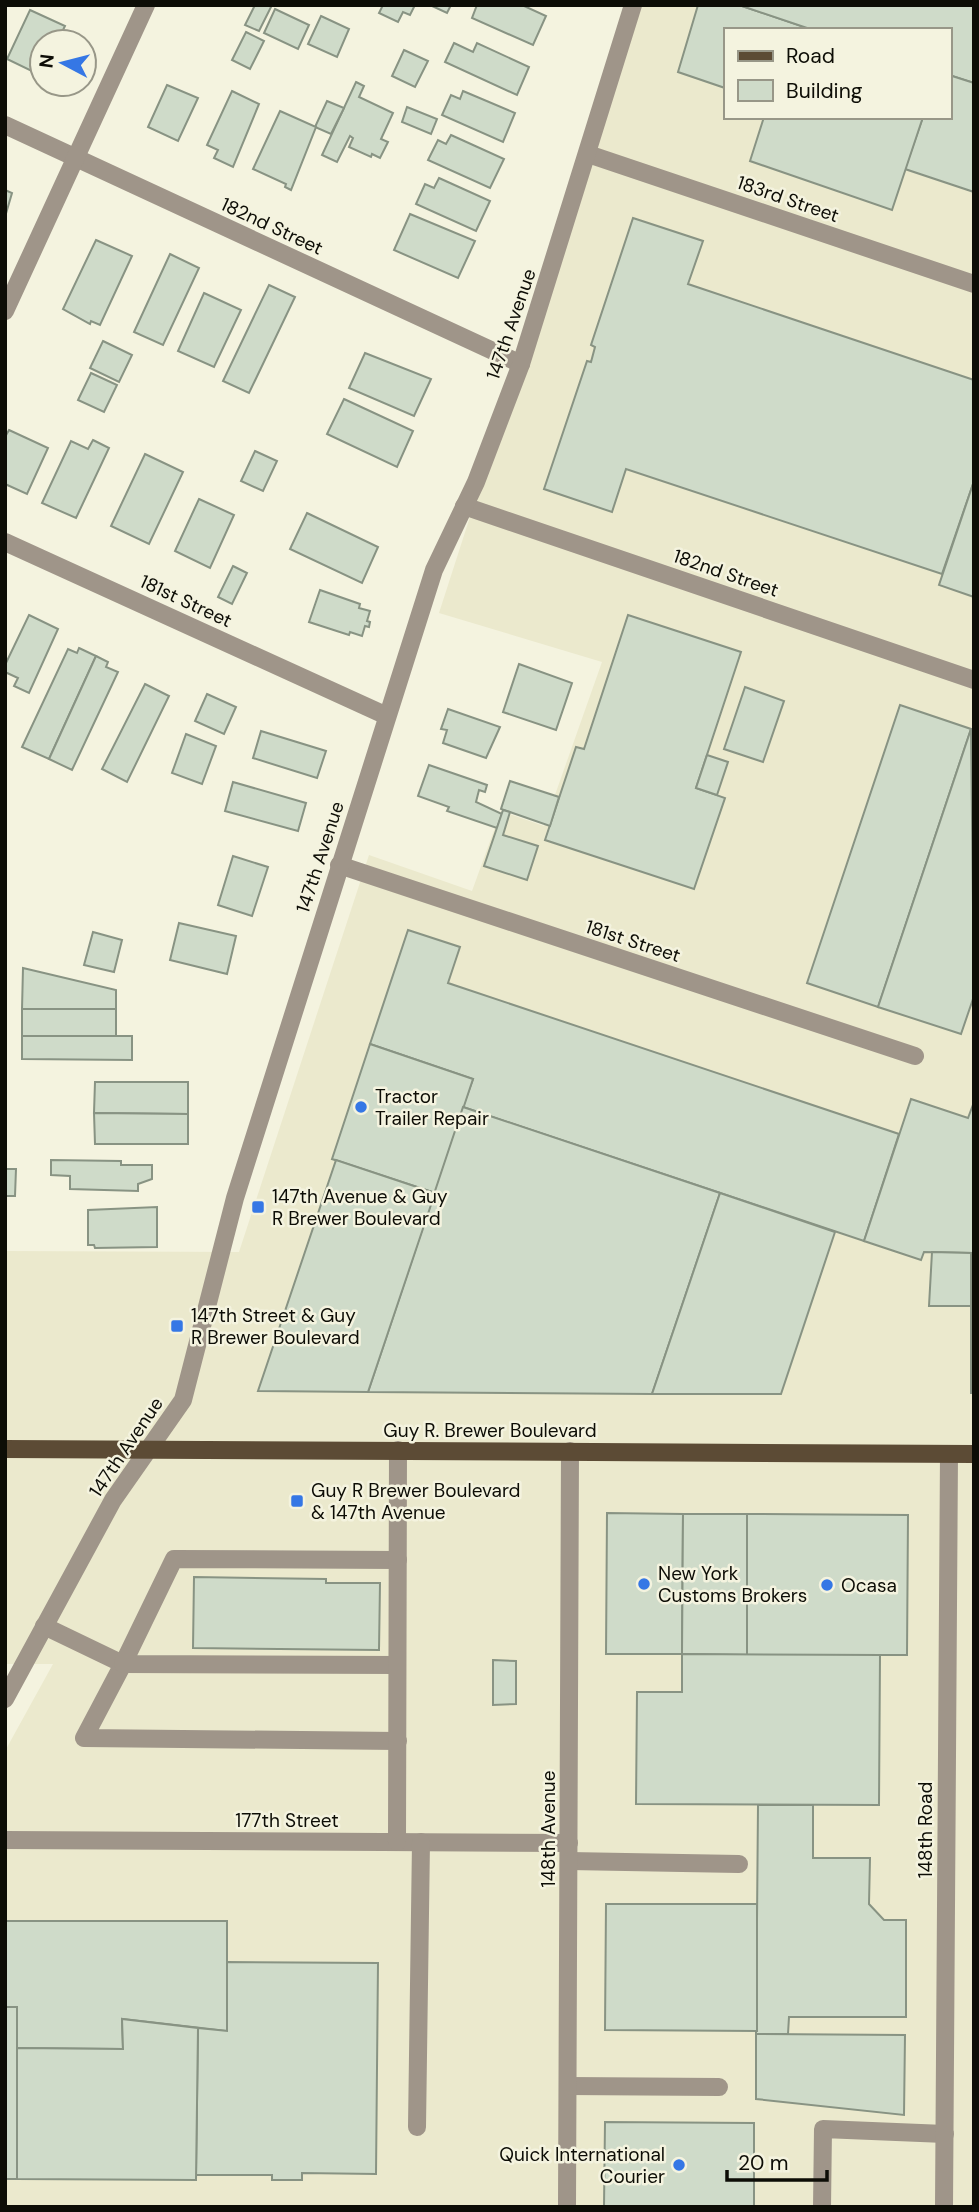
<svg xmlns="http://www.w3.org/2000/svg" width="979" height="2212" viewBox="0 0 979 2212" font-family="'DM Sans',sans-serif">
  <rect width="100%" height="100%" fill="#f4f3df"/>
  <path fill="#ebe9cd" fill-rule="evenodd" d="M635,5H974V2207H5V1751L53,1664H5V1251L239,1252L369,855L472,891L501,811L544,826L602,662L439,613ZM725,30H949V117H725Z"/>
  <g fill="#cfdbc9" stroke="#889383" stroke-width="2">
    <polygon points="255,5 272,5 259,31 245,25"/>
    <polygon points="383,5 415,5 410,15 403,12 398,22 379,13"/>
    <polygon points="430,5 451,5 447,13"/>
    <polygon points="477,5 522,5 546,16 533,45 472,18"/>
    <polygon points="698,5 739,5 813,30 725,30 725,88 678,72"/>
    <polygon points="739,5 974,5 974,83 949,75 949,30 813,30"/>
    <polygon points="275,9 309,25 298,49 264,33"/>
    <polygon points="30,10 65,26 57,42 42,42 42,76 7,59"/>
    <polygon points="321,16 349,29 337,57 308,44"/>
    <polygon points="246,32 264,41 250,69 232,60"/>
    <polygon points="454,43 473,52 477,43 529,67 517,95 445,62"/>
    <polygon points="404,50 428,61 415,87 392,76"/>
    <polygon points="949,75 974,83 974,192 905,169 923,117 949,117"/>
    <polygon points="356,82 364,86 359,97 393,113 381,139 388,142 380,158 372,154 371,157 349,147 353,138 350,136 337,162 322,155"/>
    <polygon points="167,85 198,98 178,141 148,127"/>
    <polygon points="232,91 259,104 233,167 214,158 218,150 207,145"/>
    <polygon points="463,91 515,113 503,142 442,115 451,95 460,99"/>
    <polygon points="327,101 344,108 331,134 315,127"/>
    <polygon points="407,107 437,119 431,134 402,122"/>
    <polygon points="280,111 316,127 291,190 285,187 286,184 253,169"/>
    <polygon points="764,117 923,117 892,210 750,161"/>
    <polygon points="451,135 504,159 490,188 428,160 438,140 446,144"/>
    <polygon points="439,178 490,201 476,231 416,204 425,184 434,188"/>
    <polygon points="5,190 12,193 5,217"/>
    <polygon points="410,214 475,241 458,278 394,250"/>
    <polygon points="633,218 703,241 688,284 974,380 974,481 942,574 626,469 612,512 544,489 587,361 591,362 595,347 591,345"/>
    <polygon points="96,240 132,256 100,325 91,321 90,324 63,309"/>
    <polygon points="170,254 199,268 163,345 134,332"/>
    <polygon points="269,285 295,297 249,393 223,381"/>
    <polygon points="204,293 241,310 214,367 178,351"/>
    <polygon points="103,341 132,355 119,382 90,368"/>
    <polygon points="365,353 431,379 414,416 349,388"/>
    <polygon points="91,373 117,385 104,412 78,400"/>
    <polygon points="344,399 413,431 397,467 327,434"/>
    <polygon points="9,430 48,448 27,494 5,484 5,437"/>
    <polygon points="93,440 109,448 76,518 42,503 71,441 88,449"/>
    <polygon points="255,451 277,461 263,491 241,481"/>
    <polygon points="145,454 183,472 149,544 111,526"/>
    <polygon points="974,481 974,597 939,585"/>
    <polygon points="199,499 234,515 210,568 175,551"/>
    <polygon points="307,513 378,547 362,583 290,549"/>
    <polygon points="233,566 247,573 232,604 218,597"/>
    <polygon points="320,590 360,604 359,608 370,611 367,621 370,622 369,627 365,626 362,636 350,632 349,635 309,622"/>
    <polygon points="29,615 58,629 29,693 14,686 18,678 5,672 5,665"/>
    <polygon points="628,615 741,652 696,788 725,798 694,889 545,840 576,747 584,749"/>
    <polygon points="79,648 96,656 49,759 22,747 68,649 77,653"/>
    <polygon points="96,656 108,662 106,667 118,672 72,770 49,759"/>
    <polygon points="519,664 572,683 556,730 503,712"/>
    <polygon points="145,684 169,696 127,782 102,769"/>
    <polygon points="745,687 784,701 763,762 724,749"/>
    <polygon points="207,694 236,707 224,734 195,721"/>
    <polygon points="900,705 971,729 878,1007 807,983"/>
    <polygon points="448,709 500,727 486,758 443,743 447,730 441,729"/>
    <polygon points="971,729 974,996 961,1034 878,1007"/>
    <polygon points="261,731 326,751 317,778 253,758"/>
    <polygon points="186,734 216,746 202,784 172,773"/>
    <polygon points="707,755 728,762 717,795 696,788"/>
    <polygon points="429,765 487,785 485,792 479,790 476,802 502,814 497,828 447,811 449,807 418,796"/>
    <polygon points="510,781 559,797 550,826 501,809"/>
    <polygon points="233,782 306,803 298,831 225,811"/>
    <polygon points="503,810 510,812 503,835 538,846 527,880 484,866"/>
    <polygon points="233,856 268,867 252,916 218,905"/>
    <polygon points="179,923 236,936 227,974 170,960"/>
    <polygon points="408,930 460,947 448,983 899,1134 864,1241 463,1107 473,1079 370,1044"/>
    <polygon points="93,932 122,940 114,972 84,965"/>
    <polygon points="23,968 116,990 116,1009 22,1009"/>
    <rect x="22" y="1009" width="94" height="27"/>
    <polygon points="22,1036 132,1036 132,1060 22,1059"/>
    <polygon points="370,1044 473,1079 435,1193 332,1159"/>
    <polygon points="95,1082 188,1082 188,1114 94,1113"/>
    <polygon points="911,1099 968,1118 974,1102 974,1253 924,1252 921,1260 864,1241"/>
    <polygon points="463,1107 720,1193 652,1394 368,1392"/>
    <polygon points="94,1113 188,1114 188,1144 95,1144"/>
    <polygon points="51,1160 121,1161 121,1165 152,1165 152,1179 138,1184 138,1191 70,1189 70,1176 51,1175"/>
    <polygon points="336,1160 435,1193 368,1392 258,1391"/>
    <polygon points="5,1169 16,1169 15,1196 5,1196"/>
    <polygon points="720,1193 835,1232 781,1394 652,1394"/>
    <polygon points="157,1207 157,1247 95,1248 94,1245 88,1245 88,1210"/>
    <polygon points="932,1252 971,1253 971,1306 929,1306"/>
    <rect x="971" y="1253" width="3" height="140"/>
    <polygon points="607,1513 683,1514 682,1654 606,1654"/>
    <polygon points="683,1514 747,1514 747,1655 682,1654"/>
    <polygon points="747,1514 908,1515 907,1655 747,1655"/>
    <polygon points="194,1577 326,1579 326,1583 380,1583 379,1650 193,1648"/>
    <polygon points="682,1654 880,1655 879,1805 636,1804 637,1692 682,1692"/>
    <polygon points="493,1660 516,1661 516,1704 493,1705"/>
    <polygon points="758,1805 813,1805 813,1858 870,1858 869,1904 884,1920 906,1920 906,2017 789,2017 788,2034 756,2034"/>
    <polygon points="606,1904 757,1904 757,2031 605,2030"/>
    <polygon points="5,1921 227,1921 227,2031 122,2019 123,2049 17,2048 17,2007 5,2007"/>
    <polygon points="227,1962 378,1963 376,2174 302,2173 302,2180 272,2180 272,2175 196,2175 198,2028 227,2031"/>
    <rect x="5" y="2007" width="12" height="172"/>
    <polygon points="122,2019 198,2028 196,2180 17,2179 17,2048 123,2049"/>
    <polygon points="756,2034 905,2035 904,2115 756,2099"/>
    <polygon points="605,2122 754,2123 754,2207 604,2207"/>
  </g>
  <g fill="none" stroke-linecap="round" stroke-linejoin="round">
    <g stroke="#9f9589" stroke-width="18">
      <polyline points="5,125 521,364"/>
      <polyline points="588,154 974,284"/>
      <polyline points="5,311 146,5"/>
      <polyline points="464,506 974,680"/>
      <polyline points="5,542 387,716"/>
      <polyline points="339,865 915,1056"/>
      <polyline points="44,1626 123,1664 84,1738 398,1741"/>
      <polyline points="397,1665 123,1664 174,1559 398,1560"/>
      <polyline points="5,1699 113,1500 183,1400 235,1198 434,570 476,482 521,364 633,5"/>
      <polyline points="5,1840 569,1843"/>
      <polyline points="397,1842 398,1450"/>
      <polyline points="569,1861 739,1864"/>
      <polyline points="568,2086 719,2087"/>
      <polyline points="417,2127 421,1842"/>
      <polyline points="567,2207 570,1451"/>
      <polyline points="822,2207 823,2129 945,2134"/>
      <polyline points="944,2207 949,1454"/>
    </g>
    <polyline stroke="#5c4b35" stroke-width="18" points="5,1449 974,1454"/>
  </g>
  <g fill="#3577e5" stroke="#f4f3df" stroke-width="2.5">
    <circle cx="361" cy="1107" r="7"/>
    <rect x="251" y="1200" width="14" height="14" rx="3.5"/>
    <rect x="170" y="1319" width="14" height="14" rx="3.5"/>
    <rect x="290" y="1494" width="14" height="14" rx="3.5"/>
    <circle cx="644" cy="1584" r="7"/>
    <circle cx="827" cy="1585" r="7"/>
    <circle cx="679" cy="2165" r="7"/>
  </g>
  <g text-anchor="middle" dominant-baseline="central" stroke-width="5" stroke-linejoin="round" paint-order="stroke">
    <g font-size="19" fill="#0d0d06" stroke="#f4f3df">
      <text transform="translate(788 199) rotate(19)">183rd Street</text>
      <text transform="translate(272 226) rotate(25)">182nd Street</text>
      <text transform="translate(511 324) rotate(-71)">147th Avenue</text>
      <text transform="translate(726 573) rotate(19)">182nd Street</text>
      <text transform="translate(186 601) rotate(25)">181st Street</text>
      <text transform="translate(320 857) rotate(-72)">147th Avenue</text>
      <text transform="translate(633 941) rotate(18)">181st Street</text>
      <text x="490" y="1430">Guy R. Brewer Boulevard</text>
      <text transform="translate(126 1447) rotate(-56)">147th Avenue</text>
      <text x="287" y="1820">177th Street</text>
      <text transform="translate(548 1829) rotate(-90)">148th Avenue</text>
      <text transform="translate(925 1830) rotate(-90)">148th Road</text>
    </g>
    <g font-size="19" fill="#0d0d06" stroke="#f4f3df" text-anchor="start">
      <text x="375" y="1096">Tractor<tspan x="375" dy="22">Trailer Repair</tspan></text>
      <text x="272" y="1196">147th Avenue &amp; Guy<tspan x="272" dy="22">R Brewer Boulevard</tspan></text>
      <text x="191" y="1315">147th Street &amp; Guy<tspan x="191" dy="22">R Brewer Boulevard</tspan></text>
      <text x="311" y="1490">Guy R Brewer Boulevard<tspan x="311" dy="22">&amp; 147th Avenue</tspan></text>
      <text x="658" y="1573">New York<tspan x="658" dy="22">Customs Brokers</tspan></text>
      <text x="841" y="1585">Ocasa</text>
      <text x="665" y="2154" text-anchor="end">Quick International<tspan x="665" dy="22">Courier</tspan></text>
    </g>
  </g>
  <rect width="979" height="2212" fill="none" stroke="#0d0d06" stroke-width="14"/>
  <rect x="724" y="28" width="228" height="91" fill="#f4f3df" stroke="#989788" stroke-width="2"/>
  <rect x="738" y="51" width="35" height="10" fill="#5c4b35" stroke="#989788" stroke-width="2"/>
  <text x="786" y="63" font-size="21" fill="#0d0d06">Road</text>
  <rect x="738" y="80" width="35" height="21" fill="#cfdbc9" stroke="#989788" stroke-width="2"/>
  <text x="786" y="98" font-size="21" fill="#0d0d06">Building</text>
  <g transform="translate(63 63) rotate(277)"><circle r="33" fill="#f4f3df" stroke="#989788" stroke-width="2"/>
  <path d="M0-5L12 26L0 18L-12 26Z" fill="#3577e5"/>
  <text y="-10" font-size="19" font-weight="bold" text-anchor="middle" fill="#0d0d06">N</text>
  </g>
  <path d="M727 2170v10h100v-10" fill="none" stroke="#0d0d06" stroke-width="3.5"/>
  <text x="738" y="2170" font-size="21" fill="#0d0d06" stroke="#f4f3df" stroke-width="5" paint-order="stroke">20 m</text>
</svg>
